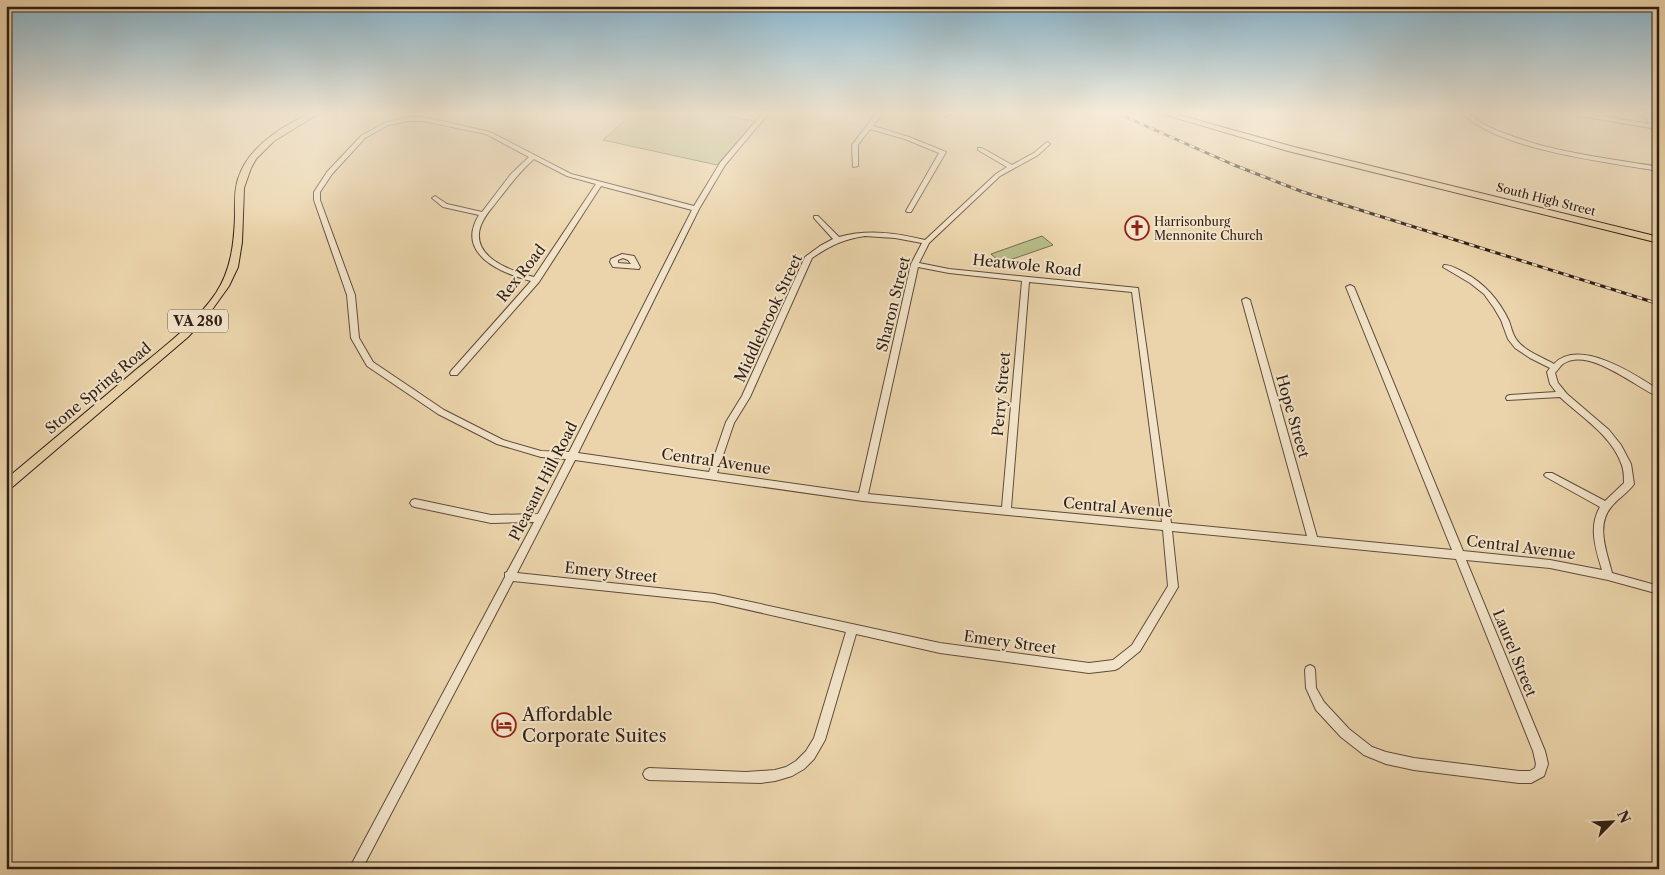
<svg xmlns="http://www.w3.org/2000/svg" width="1665" height="875" viewBox="0 0 1665 875" font-family="'Libre Caslon Text',serif">
  <rect width="100%" height="100%" fill="#ebd4ab"/>
  <filter id="stains"><feTurbulence type="fractalNoise" baseFrequency=".004" numOctaves="4"/><feColorMatrix values="0 0 0 0 .2 0 0 0 0 .09 0 0 0 0 .02 0 0 0 .5 -.17"/></filter>
  <radialGradient id="worn" r=".72"><stop offset=".6" stop-color="#630" stop-opacity="0"/><stop offset="1" stop-color="#630" stop-opacity=".3"/></radialGradient>
  <g fill="#b8bc88" stroke="#746e50">
    <polygon points="632,114 713,114 755,121 717,165 603,140"/>
    <polygon points="1042,236 1053,245 1001,263 991,254"/>
  </g>
  <g fill="none" stroke-linecap="round" stroke-linejoin="round">
    <g stroke="#5e4c3c" stroke-width="2">
      <g id="minor">
        <path d="M762,114H768L725,165L699,209L578,453L709,472L726,422L742,396L805,257L820,246L833,239L814,218V216H818L839,237C868,229 896,233 925,240L996,174L1007,167L978,150V148H982L1012,165L1034,153L1047,142L1050,144L1038,155L1000,176L929,243L919,263L949,269L1138,288L1171,523L1307,536L1242,300L1246,298L1250,300L1317,537L1452,550L1346,287L1350,285L1354,287L1463,551L1550,560L1602,570C1596,550 1588,527 1600,507L1546,477L1544,475L1546,473H1552L1605,501L1624,483C1624,477 1624,469 1621,463C1611,435 1581,417 1560,397L1507,400L1506,398L1507,396L1510,395L1556,392L1550,384L1547,372L1550,368L1530,358L1515,348L1508,339L1501,320L1494,308L1484,294L1470,283L1443,267L1444,265C1452,265 1459,270 1465,273C1485,284 1499,300 1509,321C1511,326 1512,333 1516,339C1524,351 1542,357 1554,364C1579,337 1636,375 1659,390V397C1636,388 1589,346 1563,364C1560,366 1558,370 1555,373L1558,383L1567,394L1609,430L1621,445L1631,464L1634,484C1628,493 1618,498 1612,506C1595,525 1607,552 1612,573L1659,586V594L1608,580L1550,568L1466,560L1545,751L1548,764L1544,776L1531,783H1519L1414,770L1386,764L1364,755L1341,737L1316,710L1306,688L1305,670L1306,667L1310,665L1314,667L1315,670L1316,688L1324,702L1349,729L1372,747L1386,752L1414,758L1519,771H1530L1535,768L1536,764L1533,751L1456,559L1172,531L1178,587L1140,651L1119,668L1115,670L1089,673L940,653L856,634L825,740L814,759L804,769L792,776L775,781L761,783L649,780L645,778L643,774L645,770L649,768L746,772L775,770L786,767L796,761L806,751L814,738L846,632L714,602L513,581L362,869H349L505,577V573L507,572L534,522L491,523L415,507L412,506L410,503L412,500L415,499L491,515L538,514L566,459L541,457L497,444L438,414L367,366L351,338L347,295L314,200V192L327,172L361,136L384,123L409,117H423L490,132L571,174L694,206L720,163ZM409,121H423L486,134L529,157L511,174L482,212L447,204L435,196L432,198L443,207L479,215C455,254 501,273 531,281L451,371L450,373L451,375H457L539,282L601,186L692,210L569,452L541,451L503,440L444,410L373,362L359,338L355,295L320,200V192L332,174L365,138L388,125ZM534,159L567,176L596,184L534,277C511,271 469,257 481,225C485,215 492,208 498,200C510,185 520,171 534,159ZM865,236L895,238L922,243L911,264L859,493L717,473L734,423L750,397L812,258C829,246 844,239 865,236ZM918,267L949,273L1022,281L1002,507L868,494ZM1029,282L1132,292L1162,522L1011,508ZM575,460L863,501L1163,530L1168,586L1132,645L1113,660L1089,663L940,643L714,594L517,573Z"/>
        <polygon points="876,114 882,114 873,126 909,137 946,152 911,212 907,212 906,211 939,153 905,139 870,129 858,145 858,166 853,167 852,145"/>
        <polygon points="943,114 949,114 945,117 943,116"/>
        <path d="M1463,114C1472,113 1476,119 1483,124C1489,127 1497,131 1504,133C1553,153 1607,158 1659,167V171C1607,162 1500,150 1463,114Z"/>
        <polygon points="1577,114 1589,114 1649,124 1643,114 1649,114 1656,126 1659,126 1659,139 1657,138 1651,128 1580,116"/>
        <path d="M622,254L634,256L640,267L639,269L613,267L610,262L611,259ZM623,258L628,260L631,264L618,263V260Z"/>
      </g>
    </g>
    <g stroke="#2f1f17" stroke-width="2">
      <g id="major">
        <path d="M308,114H318L274,141L256,159L251,168L244,188L242,242L238,267L229,286L209,314L188,337L10,489L6,491V479C48,444 90,409 131,374C161,349 194,325 216,293C231,270 234,244 235,217C235,204 234,191 238,179C248,147 280,128 308,114Z"/>
        <polygon points="1163,114 1175,114 1294,147 1659,237 1659,243 1288,151"/>
      </g>
    </g>
    <use href="#minor" fill="#f2e3c8" fill-rule="evenodd"/>
    <use href="#major" fill="#ebd4ab" fill-rule="evenodd"/>
    <g stroke="#2f1f17" stroke-width="3">
      <polyline id="rail" points="1119,114 1234,165 1303,192 1659,304"/>
    </g>
    <use href="#rail" stroke="#f2e3c8" stroke-width="2" stroke-dasharray="5.5" stroke-linecap="butt"/>
  </g>
  <linearGradient id="sky" x2="0" y2="1"><stop stop-color="#88b6cf"/><stop offset="0.48" stop-color="#f6ecd9"/><stop offset="1" stop-color="#f6ecd9" stop-opacity="0"/></linearGradient>
  <rect width="1665" height="236" fill="url(#sky)"/>
  <defs>
    <g id="church-ring" transform="scale(1.25)"><circle r="9.5" fill="#f2e3c8" stroke="#8f2418" stroke-width="1.5"/><path d="M-1.2-6h2.4v3.5h3.3v2.4h-3.3V6h-2.4V-.1h-3.3v-2.4h3.3Z" fill="#8f2418"/></g>
    <g id="hotel-ring" transform="scale(1.25)"><circle r="9.5" fill="#f2e3c8" stroke="#8f2418" stroke-width="1.5"/><path d="M-6-4.5h1.5V1H6V5H4.5V3h-9V5H-6ZM-4 0a1.8 1.8 0 1 1 3.6 0ZM.5 0V-2.5h3Q6-2.5 6 0Z" fill="#8f2418"/></g>
  </defs>
  <g fill-rule="evenodd">
    <use href="#church-ring" x="1137" y="228"/>
    <use href="#hotel-ring" x="504" y="725"/>
  </g>
  <g text-anchor="middle" dominant-baseline="central" stroke-width="4" stroke-linejoin="round" paint-order="stroke">
    <g font-size="12" fill="#2f1f17" stroke="#f2e3c8">
      <text transform="translate(1546 199) rotate(14)">South High Street</text>
    </g>
    <g font-size="12" fill="#2f1f17" stroke="#f2e3c8" text-anchor="start">
      <text x="1154" y="221">Harrisonburg<tspan x="1154" dy="14">Mennonite Church</tspan></text>
    </g>
    <rect fill="#f2e3c8" stroke="#6a5a4c" stroke-width="1" x="168" y="309.5" width="60" height="23" rx="4"/>
    <g font-size="14" font-weight="bold" fill="#2f1f17">
      <text x="198" y="321">VA 280</text>
    </g>
    <g font-size="15" fill="#2f1f17" stroke="#f2e3c8">
      <text transform="translate(1027 265) rotate(6)">Heatwole Road</text>
      <text transform="translate(521 273) rotate(-52)">Rex Road</text>
      <text transform="translate(893 304) rotate(-76)">Sharon Street</text>
      <text transform="translate(768 318) rotate(-65)">Middlebrook Street</text>
      <text transform="translate(98 388) rotate(-40)">Stone Spring Road</text>
      <text transform="translate(1001 394) rotate(-85)">Perry Street</text>
      <text transform="translate(1293 416) rotate(74)">Hope Street</text>
      <text transform="translate(716 461) rotate(8)">Central Avenue</text>
      <text transform="translate(543 481) rotate(-63)">Pleasant Hill Road</text>
      <text transform="translate(1118 507) rotate(5)">Central Avenue</text>
      <text transform="translate(1521 547) rotate(7)">Central Avenue</text>
      <text transform="translate(611 572) rotate(6)">Emery Street</text>
      <text transform="translate(1010 642) rotate(8)">Emery Street</text>
      <text transform="translate(1515 653) rotate(68)">Laurel Street</text>
    </g>
    <g font-size="18" fill="#2f1f17" stroke="#f2e3c8" text-anchor="start">
      <text x="522" y="715">Affordable<tspan x="522" dy="21">Corporate Suites</tspan></text>
    </g>
  </g>
  <rect width="1665" height="875" fill="none" stroke="#ebd4ab" stroke-width="25"/>
  <rect x="8" y="8" width="1650" height="860" fill="none" stroke="#2f1f17" stroke-width="2.5"/>
  <rect x="12" y="12" width="1640" height="850" fill="none" stroke="#2f1f17"/>
  <g transform="translate(1612 822) rotate(66)" stroke="#f2e3c8" stroke-width="4" paint-order="stroke">
  <path d="M0-4L9 19L0 12L-9 19Z" fill="#2f1f17"/>
  <text y="-8" font-size="14" font-weight="bold" text-anchor="middle" fill="#2f1f17">N</text>
  </g>
  <rect width="100%" height="100%" filter="url(#stains)"/>
  <rect width="100%" height="100%" fill="url(#worn)"/>
</svg>
